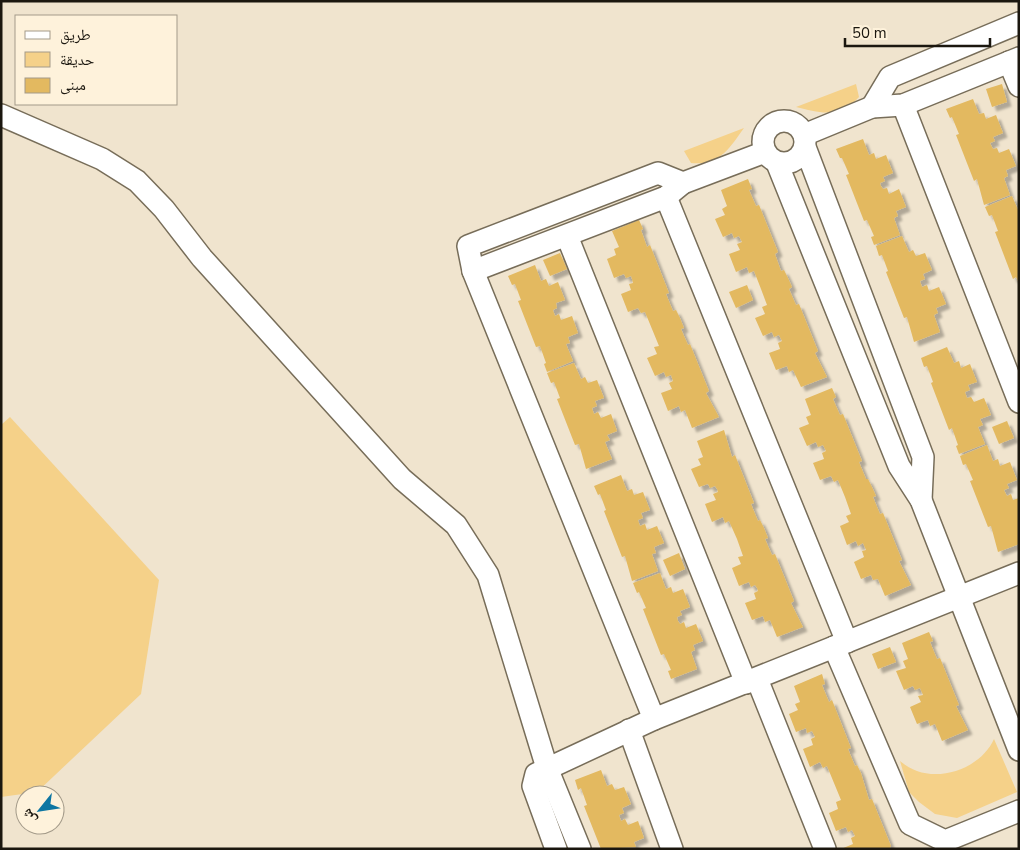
<svg xmlns="http://www.w3.org/2000/svg" width="1020" height="850" viewBox="0 0 1020 850" font-family="'Nunito Sans','Noto Naskh Arabic',sans-serif">
  <defs>
    <filter id="shadow"><feDropShadow dx="4.5" dy="4.5" stdDeviation="1" flood-color="#0004"/></filter>
  </defs>
  <rect width="100%" height="100%" fill="#f0e4ce"/>
  <g fill="#f5d189">
    <path d="M856,84L859,97C840,119 820,113 796,107Z"/>
    <path d="M744,128C729,149 719,166 691,163L684,151Z"/>
    <polygon points="10,417 159,580 141,694 37,792 1,797 1,425"/>
    <path d="M994,739L1017,792L957,818L935,814L919,802L909,792L900,761C905,765 911,769 917,771C945,781 982,766 994,739Z"/>
  </g>
  <g fill="#e3b960" filter="url(#shadow)">
    <polygon points="1002,84 1007,102 992,107 986,89"/>
    <polygon points="973,99 979,114 984,113 986,119 996,115 1003,133 993,137 995,141 990,143 993,149 997,148 999,153 1009,149 1016,166 1006,170 1008,176 1004,178 1010,195 984,205 977,179 974,181 956,135 959,134 952,117 950,118 946,109"/>
    <polygon points="863,139 869,155 874,153 876,159 886,155 893,173 883,177 885,181 880,183 881,186 883,189 887,188 889,194 899,189 906,207 896,211 898,216 894,218 900,235 874,245 871,237 874,236 867,220 864,221 846,175 849,174 842,158 840,158 836,149"/>
    <polygon points="748,179 752,189 749,190 756,206 759,205 778,252 775,254 781,271 784,270 788,278 792,287 789,289 796,305 799,304 818,351 815,353 827,377 801,387 793,370 789,372 787,366 776,370 769,353 780,349 778,343 782,341 779,335 774,337 772,332 763,336 755,318 765,314 762,307 767,305 761,289 754,271 749,273 747,267 736,272 729,254 740,250 737,244 742,242 739,236 734,238 732,233 723,237 715,219 725,215 722,209 727,206 721,190"/>
    <polygon points="1012,196 1019,212 1019,283 1016,277 1013,279 995,232 998,231 992,215 989,216 985,207"/>
    <polygon points="639,220 643,229 641,230 647,247 650,245 669,293 666,294 673,311 676,310 680,318 684,328 681,329 688,345 690,344 709,391 706,393 719,417 692,428 685,410 681,412 679,406 668,411 661,393 672,389 669,383 673,381 671,375 666,377 664,372 655,376 647,358 657,354 654,347 659,346 645,312 641,313 638,308 628,312 621,294 631,290 629,284 633,283 632,279 631,276 626,278 624,274 614,278 607,259 616,255 614,249 619,247 612,231"/>
    <polygon points="902,236 909,252 913,250 916,256 925,253 932,270 923,274 925,279 920,281 922,287 927,285 929,291 939,287 946,304 936,308 938,313 934,315 940,332 914,342 907,317 904,318 886,272 888,271 882,255 879,256 876,246"/>
    <polygon points="560,253 567,269 550,276 543,260"/>
    <polygon points="535,265 541,281 546,279 549,286 558,282 565,300 556,303 557,308 553,310 555,316 559,314 561,320 572,316 578,333 568,337 570,343 566,344 573,361 547,372 544,364 546,363 540,346 536,347 518,301 521,300 515,284 512,285 508,276"/>
    <polygon points="747,285 753,300 736,308 729,292"/>
    <polygon points="947,347 954,363 959,361 961,368 970,364 977,382 968,385 970,390 965,392 967,398 971,397 974,402 984,398 991,415 980,419 983,425 978,427 985,444 959,454 956,446 958,445 952,428 949,430 931,383 933,382 927,366 924,367 921,358"/>
    <polygon points="574,363 581,379 585,377 588,383 597,380 604,398 595,401 597,406 592,408 594,414 598,412 601,418 611,414 617,431 607,435 610,440 605,442 612,459 586,469 579,444 575,445 557,399 560,398 554,382 551,383 547,373"/>
    <polygon points="832,388 836,397 833,399 840,415 843,414 862,461 859,462 866,479 868,479 872,487 876,496 873,497 880,514 883,513 902,560 899,561 911,585 885,596 878,579 873,580 871,575 861,579 854,562 864,557 862,551 866,550 863,543 858,546 856,541 847,545 840,526 849,522 846,516 851,514 845,497 838,480 834,482 831,476 820,480 813,463 824,459 822,453 826,451 823,445 818,447 816,442 807,446 799,428 809,424 806,417 811,415 805,399"/>
    <polygon points="1007,421 1014,438 999,444 992,427"/>
    <polygon points="724,430 732,457 735,455 754,503 751,504 758,521 760,520 764,528 768,538 765,539 772,555 775,554 794,601 791,603 803,627 777,637 770,620 765,622 763,616 752,620 745,603 756,599 754,593 758,591 757,588 755,585 751,587 749,582 739,586 732,568 741,564 738,557 743,556 737,539 729,521 725,523 723,517 712,522 705,504 716,500 713,494 718,492 717,489 715,486 710,488 708,484 699,487 691,469 701,465 698,459 703,457 697,441"/>
    <polygon points="987,445 993,461 998,459 1000,466 1010,462 1017,480 1007,484 1009,488 1004,490 1007,496 1011,494 1013,500 1019,498 1019,544 998,552 991,526 988,527 970,481 973,480 966,464 963,465 960,456"/>
    <polygon points="621,475 627,491 632,489 634,495 643,492 650,510 641,513 643,518 638,520 640,526 645,524 647,530 657,526 664,543 654,547 656,553 652,554 658,571 632,581 625,556 622,557 604,511 606,510 600,494 598,495 594,486"/>
    <polygon points="679,553 685,569 670,576 663,560"/>
    <polygon points="660,573 666,589 671,587 673,593 683,589 690,607 680,611 682,615 677,617 678,621 680,624 684,622 686,628 696,624 703,641 693,645 695,650 691,652 697,669 671,679 668,671 671,670 664,654 661,655 643,609 646,608 639,592 637,593 633,583"/>
    <polygon points="929,632 933,641 930,642 937,659 940,658 959,705 956,706 968,730 942,741 935,724 930,726 928,720 917,724 910,707 921,702 918,696 923,695 920,688 915,690 913,686 904,690 896,671 906,668 903,661 908,659 902,643"/>
    <polygon points="890,647 896,662 878,669 872,654"/>
    <polygon points="822,674 825,684 822,685 829,702 832,700 851,748 848,749 855,766 857,765 861,773 869,800 872,799 891,846 889,849 841,849 853,844 851,838 855,836 852,830 848,832 846,827 836,831 829,813 838,809 836,802 841,800 827,766 823,768 820,762 810,767 803,749 813,745 811,739 815,737 812,731 807,733 806,728 796,732 789,714 798,710 795,704 800,702 794,686"/>
    <polygon points="601,770 607,786 612,784 615,790 624,787 631,804 622,808 624,813 619,815 621,821 625,819 628,825 638,821 644,838 634,842 636,847 601,849 584,806 587,805 581,788 578,790 575,780"/>
  </g>
  <g fill="none" stroke-linecap="round" stroke-linejoin="round">
    <g stroke="#776d59" stroke-width="24">
      <g id="street">
        <polyline points="1009,62 1019,86"/>
        <polyline points="903,105 1019,402"/>
        <polyline points="872,107 890,77 1019,23"/>
        <polyline points="1,115 102,159 137,181 164,209 202,258 402,479 456,525 488,575 547,768 580,849"/>
        <circle cx="784" cy="142" r="21"/>
        <polyline points="804,135 872,107 903,105 1019,58"/>
        <polyline points="805,147 923,457 921,500"/>
        <polyline points="777,163 899,466 921,500 1019,750"/>
        <polyline points="666,197 847,642"/>
        <polyline points="567,236 746,683"/>
        <polyline points="473,271 666,197 683,183 765,152"/>
        <polyline points="834,647 910,824 945,841 1019,811"/>
        <polyline points="757,679 825,849"/>
        <polyline points="654,719 473,271 468,246 658,173 683,183"/>
        <polyline points="629,730 672,849"/>
        <polyline points="556,849 533,786 536,774 654,719 1019,573"/>
      </g>
    </g>
    <use href="#street" stroke="#fff" stroke-width="21"/>
  </g>
  <rect width="1020" height="850" fill="none" stroke="#1b170f" stroke-width="5"/>
  <rect x="15" y="15" width="162" height="90" fill="#fef2db" stroke="#a39a89"/>
  <rect x="25" y="31" width="25" height="8" fill="#ffffff" stroke="#a39a89"/>
  <text x="60" y="40" font-size="15" fill="#1b170f">طريق</text>
  <rect x="25" y="52" width="25" height="15" fill="#f5d189" stroke="#a39a89"/>
  <text x="60" y="65" font-size="15" fill="#1b170f">حديقة</text>
  <rect x="25" y="78" width="25" height="15" fill="#e3b960" stroke="#a39a89"/>
  <text x="60" y="90" font-size="15" fill="#1b170f">مبنى</text>
  <g transform="translate(40 810) rotate(240)"><circle r="24" fill="#fef2db" stroke="#a39a89"/>
  <path d="M0-4L9 19L0 12L-9 19Z" fill="#0e76a2"/>
  <text y="-8" font-size="14" font-weight="bold" text-anchor="middle" fill="#1b170f">ش</text>
  </g>
  <path d="M845 38v8h145v-8" fill="none" stroke="#1b170f" stroke-width="2.5"/>
  <text x="852" y="38" font-size="15" fill="#1b170f" stroke="#fef2db" stroke-width="4" paint-order="stroke">50 m</text>
</svg>
